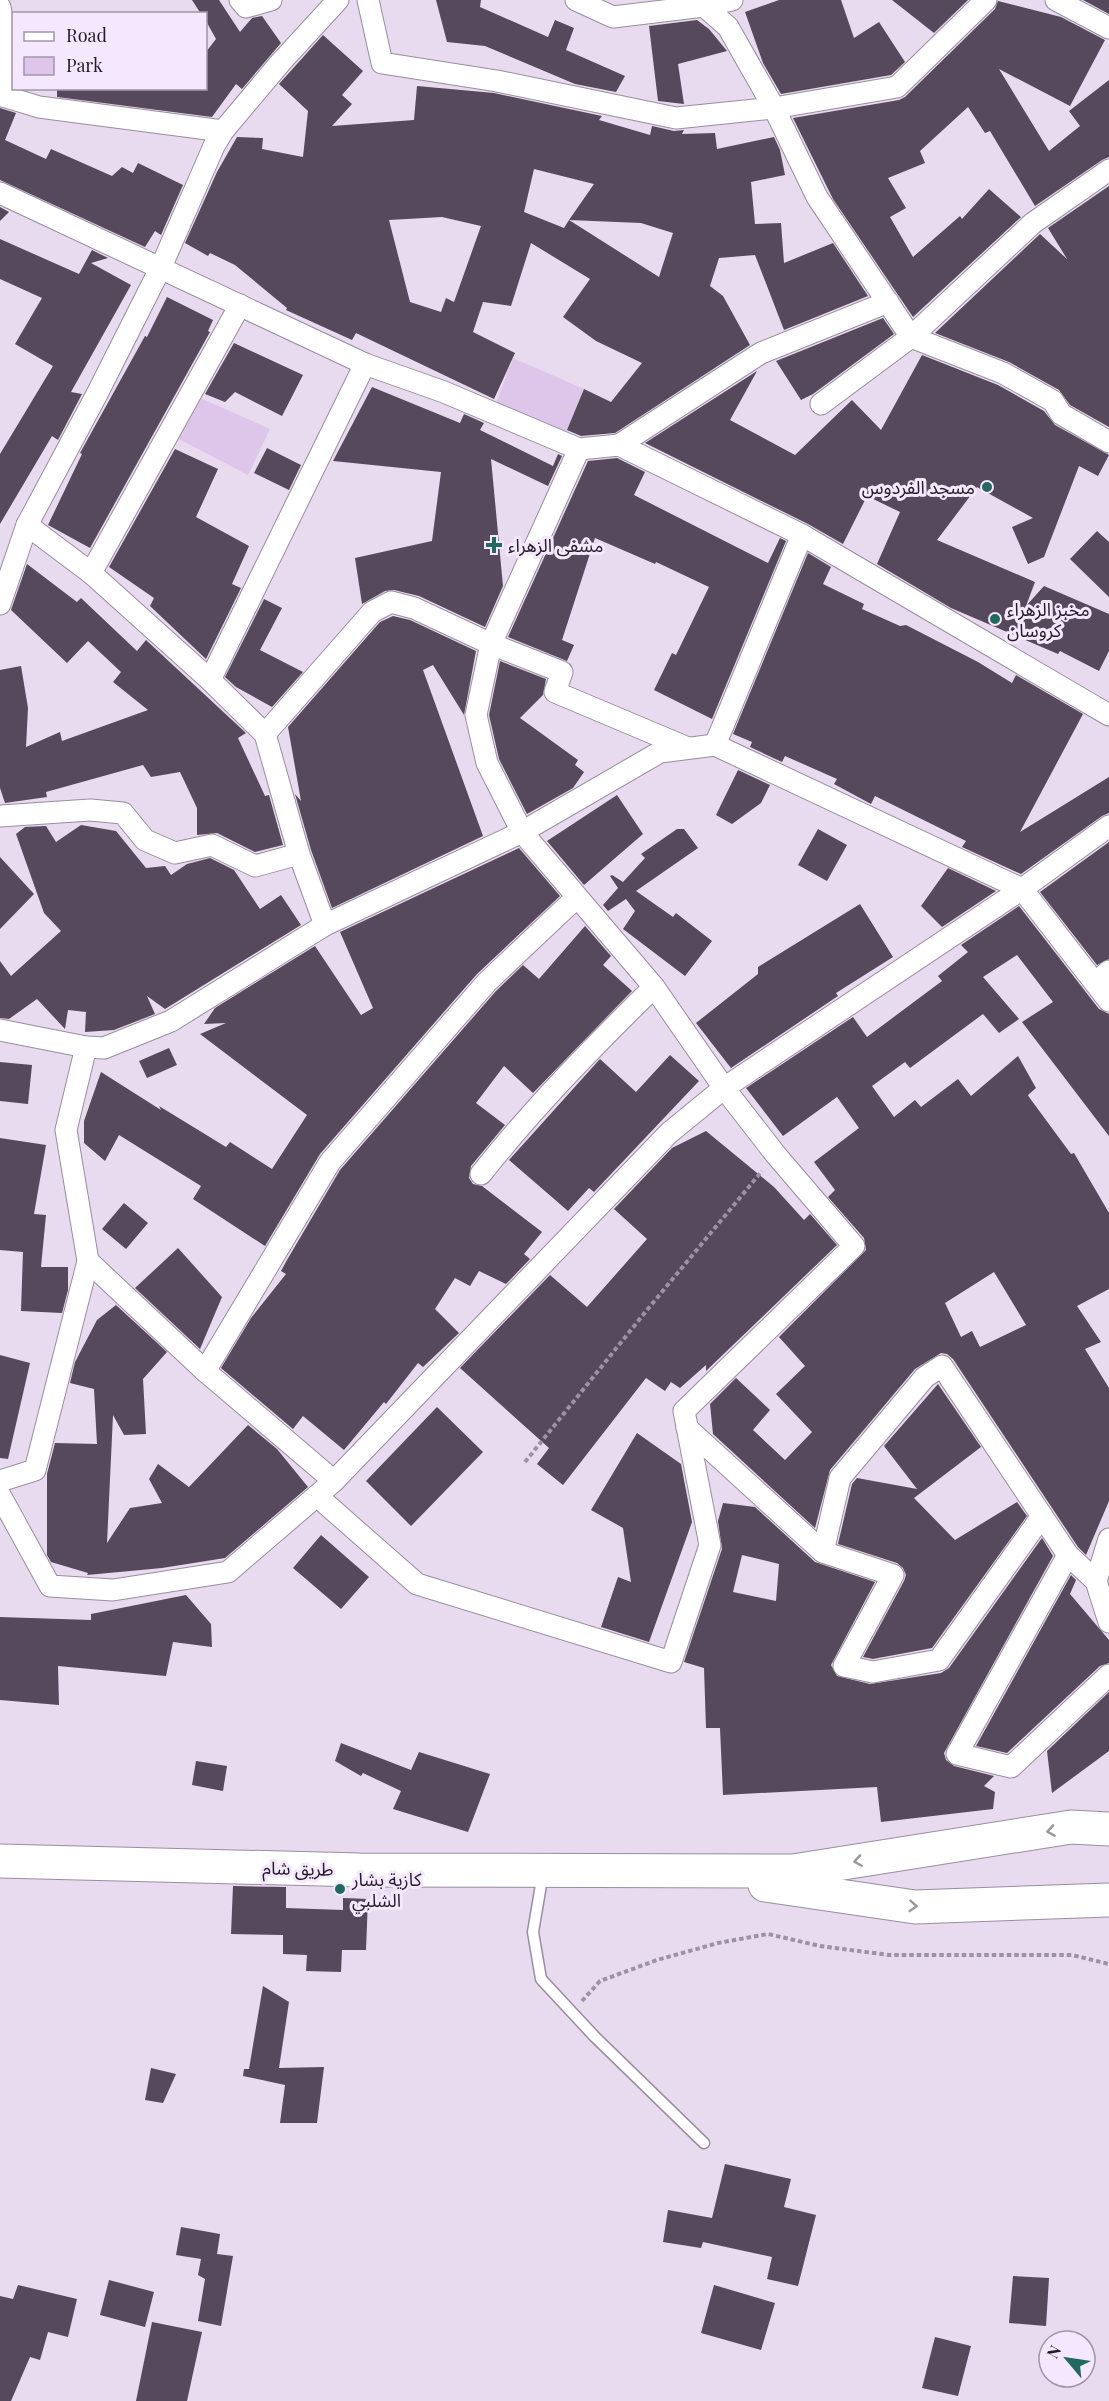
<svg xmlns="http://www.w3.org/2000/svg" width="1109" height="2401" viewBox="0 0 1109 2401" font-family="'Playfair Display','Noto Sans Arabic',serif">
  <rect width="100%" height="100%" fill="#e8daef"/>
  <g fill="#ddc6e9">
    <polygon points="513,358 584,389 566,433 494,409"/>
    <polygon points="189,393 270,429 248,475 173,436"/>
  </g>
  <g fill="#55495b" fill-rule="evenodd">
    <polygon points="192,0 219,0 240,32 252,18 262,16 281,43 242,89 236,84 212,117 57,97 57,88 206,88 206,52 216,39 206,21 206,14 201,14"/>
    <polygon points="436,0 481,0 480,7 548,37 555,20 574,28 566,50 625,76 616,92 575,84 485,46 447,42"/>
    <polygon points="779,0 841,0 854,38 879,22 905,62 891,75 781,94 763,63 745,12"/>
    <polygon points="892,0 968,0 934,33"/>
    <polygon points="1083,0 1109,0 1109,14"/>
    <polygon points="998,1 1061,17 1105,40 1070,106 999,69 1049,151 1080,126 1069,111 1109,80 1109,157 1102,160 1035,206 990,131 985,133 968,107 920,151 925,163 888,178 906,208 890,217 913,257 960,216 962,219 989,189 1021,217 913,317 833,199 793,118 899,100 905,97 995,9"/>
    <polygon points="697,20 709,29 727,51 678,64 684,104 658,101 649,26"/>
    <path d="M323,35L363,71L342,95L352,104L332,126L414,120L417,86L494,93L602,116L599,120L650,135L652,126L674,131L684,130L682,134L715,133L717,149L774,137L780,150L785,175L751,182L755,224L781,223L784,263L833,243L868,296L784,330L755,255L719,258L710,286L723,296L750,345L615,433L581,436L567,430L584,389L611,402L642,363L596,341L563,317L590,279L531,243L511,306L483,302L473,332L515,353L494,399L356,333L352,340L286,310L287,308L235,265L210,253L208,256L185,243L217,172L237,137L263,138L262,149L303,157L308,111L279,84ZM534,169L594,184L569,220L641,223L673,233L659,277L569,220L564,228L524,212ZM442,217L481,226L454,302L446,298L441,312L410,302L389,220Z"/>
    <polygon points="0,108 16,113 5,140 46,159 51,149 112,176 122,167 133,173 138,163 183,185 161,235 155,231 145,247 0,180"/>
    <polygon points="1109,186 1109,427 1070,405 1059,390 1009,362 935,333 1040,234 1067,259 1048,228"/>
    <polygon points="0,207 9,212 0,221"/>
    <polygon points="0,239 79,274 92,250 108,258 91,263 131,285 71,392 82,394 58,440 52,436 0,524 0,454 53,366 15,344 42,298 0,279"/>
    <polygon points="167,297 213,320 208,331 210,332 90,548 48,525 82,454 80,453 145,336 147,337"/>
    <polygon points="883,318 894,334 813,394 801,400 776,361"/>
    <polygon points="234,343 303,375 282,416 235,392 225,402 205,394"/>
    <polygon points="922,355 998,385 1044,411 1055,425 1109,455 1098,476 1079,466 1044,557 1028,564 1012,527 1033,518 977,487 937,540 1035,582 1026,606 1044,586 1109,614 1109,651 1099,671 1060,651 1058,654 951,608 877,564 900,512 867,496 843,544 808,524 645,443 757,371 730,420 795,455 852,400 881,430"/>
    <polygon points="372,387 460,423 464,414 484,423 480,430 553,466 558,454 562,456 548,486 491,459 503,586 485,627 419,596 394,590 385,591 362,604 355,558 432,541 441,472 333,461"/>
    <polygon points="267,448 301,465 289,490 254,473"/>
    <polygon points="175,449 218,469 196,517 249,546 232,584 241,588 206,659 150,606 154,598 109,567"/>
    <polygon points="617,458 645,472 634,495 768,563 780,538 786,541 712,719 654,690 672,653 676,655 709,587 656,562 655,564 595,538 562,640 574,645 567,661 508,637 588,461"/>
    <polygon points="1097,531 1109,542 1109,597 1070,559"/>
    <polygon points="808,553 831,567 823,584 864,604 862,609 900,626 906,625 978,662 1012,683 1016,675 1083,714 1020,832 1109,777 1109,813 1102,816 1021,874 962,847 966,841 875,796 871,804 834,784 837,779 785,756 782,762 750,747 752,742 733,734"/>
    <polygon points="27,564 77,602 81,598 137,651 146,640 246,733 238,738 265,796 269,795 283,845 255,852 217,833 197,835 197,808 180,772 151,777 143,765 46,792 47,797 5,803 0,788 0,670 21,666 28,708 26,747 60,732 62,741 148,710 113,682 121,672 88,641 67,663 11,610"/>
    <polygon points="264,599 282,608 260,650 303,672 272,707 236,687 225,677"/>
    <polygon points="393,616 410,620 476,651 464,715 433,665 423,670 483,836 332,908 311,850 295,794 301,801 288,727 380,622"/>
    <polygon points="500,661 546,679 543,695 520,718 578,760 575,765 584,772 573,788 527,814 499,759 489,715"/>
    <polygon points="738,770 770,785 761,803 732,824 716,815"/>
    <polygon points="617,795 643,834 584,885 547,841"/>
    <polygon points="81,825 116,831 146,868 165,866 171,875 187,864 210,858 234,870 260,909 281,895 301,925 165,1009 147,996 155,1014 114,1030 85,1032 86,1012 68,1010 65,1029 37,999 9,1019 0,1018 0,961 11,976 61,931 44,913 16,834 25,827 46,826 56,842"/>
    <polygon points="677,829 684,829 698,848 636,891 673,917 676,913 712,941 685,976 623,929 635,911 626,899 608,911 603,905 618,888 610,876 612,875 623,882 645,858 641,854"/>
    <polygon points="818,829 847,845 827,881 798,865"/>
    <polygon points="1109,842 1109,959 1097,965 1040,892"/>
    <polygon points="519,848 560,896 477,974 320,1154 265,1246 193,1199 201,1186 119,1135 105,1161 84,1143 84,1121 101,1072 161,1110 159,1106 226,1147 230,1142 272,1169 307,1115 200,1034 226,1023 204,1024 215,1008 315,946 361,1015 373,1008 340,932"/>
    <polygon points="0,857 34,894 0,929"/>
    <polygon points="948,868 996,891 942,927 921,906"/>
    <polygon points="860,904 893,957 836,993 838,996 731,1068 696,1023 758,974 758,967"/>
    <path d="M1019,906L1099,1009L1109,1014V1136L1022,1022L1053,1002L1017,955L983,977L1019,1019L999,1033L983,1014L910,1068L905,1062L872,1086L894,1117L915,1100L921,1107L958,1079L971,1096L1018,1056L1036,1088L1028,1095L1029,1097L1071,1154L1074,1153L1109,1213V1289L1077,1306L1101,1342L1085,1349L1109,1388V1501L1086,1555L1078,1547L953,1359L947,1354L941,1353L915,1369L830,1470L815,1528L713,1434L710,1404L736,1378L770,1410L753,1430L785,1460L812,1432L776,1394L805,1366L779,1337L866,1250L864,1238L828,1197L835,1190L814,1162L859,1128L837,1097L783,1136L746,1088L853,1017L867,1037L942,981L938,976L968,952L961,945ZM994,1272L1026,1325L980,1347L972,1331L961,1337L945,1303Z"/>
    <polygon points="585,926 611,956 603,965 632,991 533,1093 504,1066 476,1103 505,1125 471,1166 469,1178 473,1184 482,1186 542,1232 524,1254 530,1259 506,1284 479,1271 470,1286 455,1278 435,1309 459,1333 423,1367 418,1363 386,1404 384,1402 344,1450 303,1416 293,1429 221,1368 251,1318 286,1274 281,1271 287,1260 340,1170 496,991 523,965 539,979"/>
    <polygon points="169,1048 177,1065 147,1078 139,1061"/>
    <polygon points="670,1055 699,1081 594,1192 589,1188 568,1211 509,1160 600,1059 636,1092"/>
    <polygon points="0,1062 32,1065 28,1104 0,1101"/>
    <polygon points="706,1131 774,1187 804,1220 810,1214 837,1245 706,1371 706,1365 680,1388 671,1382 665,1391 646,1378 563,1485 537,1464 549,1448 460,1368 550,1275 587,1307 647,1239 614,1209 672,1148"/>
    <polygon points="0,1138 46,1145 34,1214 46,1215 41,1267 68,1267 68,1290 62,1313 21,1311 23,1252 0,1250"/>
    <polygon points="124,1203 148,1223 126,1249 102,1229"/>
    <polygon points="178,1248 222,1297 200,1349 135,1288"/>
    <polygon points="116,1305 167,1352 143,1379 146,1434 124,1435 113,1415 107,1543 130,1508 162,1503 149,1479 158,1464 189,1487 248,1425 277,1449 308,1487 225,1558 162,1568 87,1575 88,1573 51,1562 47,1555 47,1474 55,1443 97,1444 94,1389 70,1383 75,1362 97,1320"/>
    <polygon points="0,1355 30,1363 8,1459 0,1458"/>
    <polygon points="938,1384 981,1447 914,1498 955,1540 1017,1502 1027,1516 932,1648 873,1659 863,1657 904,1581 906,1575 903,1568 897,1563 838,1544 852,1484 857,1478 917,1489 884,1446"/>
    <polygon points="437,1407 483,1452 411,1526 366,1481"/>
    <polygon points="637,1433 681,1464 692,1522 649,1642 601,1627 618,1577 631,1582 623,1528 591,1510"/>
    <path d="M723,1503L755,1507L815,1562L875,1582L831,1665L837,1676L870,1684L941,1673L949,1668L1042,1538L1053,1556L944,1753L946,1760L954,1766L994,1776L984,1786L995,1792L993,1809L881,1822L877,1787L723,1795L720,1728H706L704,1668L684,1662L722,1549L718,1521ZM742,1555L779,1564L776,1601L733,1592Z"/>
    <polygon points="321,1535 369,1577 341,1609 293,1568"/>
    <polygon points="1071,1575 1076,1580 1070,1594 1109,1640 1109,1663 1100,1666 1007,1753 976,1746"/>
    <polygon points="186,1595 211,1624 212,1647 173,1642 166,1676 58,1666 59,1705 0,1700 0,1617 91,1620 91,1614"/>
    <polygon points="1109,1692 1109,1751 1052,1793 1047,1751"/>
    <polygon points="341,1743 411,1770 419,1752 490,1774 468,1832 393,1809 401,1791 363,1773 361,1776 335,1761"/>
    <polygon points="196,1761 227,1766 223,1791 192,1785"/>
    <polygon points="233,1886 286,1887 286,1908 343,1910 343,1898 368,1899 366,1950 342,1950 341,1972 306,1971 307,1955 283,1954 283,1935 231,1934"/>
    <polygon points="263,1986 289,2002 279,2068 324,2067 317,2123 280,2123 285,2085 243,2076 244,2069 249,2069"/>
    <polygon points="151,2068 176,2074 163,2103 145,2100"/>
    <polygon points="725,2164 791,2179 784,2207 816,2215 798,2286 767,2279 772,2257 703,2242 701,2248 663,2242 668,2210 712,2218"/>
    <polygon points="181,2227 220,2234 217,2254 233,2256 221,2326 198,2321 205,2279 198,2275 201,2259 176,2255"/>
    <polygon points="1013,2276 1049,2278 1046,2326 1009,2323"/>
    <polygon points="109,2280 154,2292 145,2327 100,2315"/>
    <polygon points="18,2285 77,2299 68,2337 48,2332 40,2360 30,2357 11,2401 0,2401 0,2296 13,2299"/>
    <polygon points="714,2285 775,2303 761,2350 701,2333"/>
    <polygon points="152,2322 202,2332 187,2401 136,2401"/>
    <polygon points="935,2337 971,2346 958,2396 922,2388"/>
  </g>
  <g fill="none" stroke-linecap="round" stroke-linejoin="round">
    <g stroke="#9a8da1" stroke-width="13">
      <polyline id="lane" points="543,1873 533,1932 541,1979 594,2036 704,2143"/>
    </g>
    <g stroke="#9a8da1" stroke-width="23">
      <g id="street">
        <polyline points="240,0 246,7 271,0"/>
        <polyline points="368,0 382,63 497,81 676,118 774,108 897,87 986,0"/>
        <polyline points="576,0 613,17 704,6 732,0"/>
        <polyline points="704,0 704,6 728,27 774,108 817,197 911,337 1003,373 1053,401 1061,414 1109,442"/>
        <polyline points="1056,0 1109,28"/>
        <polyline points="0,7 8,52 3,96"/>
        <polyline points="0,95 39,107 223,131"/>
        <polyline points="0,193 365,364 444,392 579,449 619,445 802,535 1109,715"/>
        <polyline points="821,404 911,337 1033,223 1109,170"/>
        <polyline points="619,445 761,353 888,302"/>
        <polyline points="27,525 91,573 210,680 265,734 299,854 325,925"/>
        <polyline points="91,573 240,305"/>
        <polyline points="0,604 27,525 97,394 161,267 214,146 223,131 281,62 338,0"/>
        <polyline points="210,680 365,364"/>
        <polyline points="265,734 372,612 391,602 414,608 491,644 562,672 555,692 688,748"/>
        <polyline points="715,745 802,535"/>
        <polyline points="0,816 90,810 123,813 145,840 175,853 212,845 255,866 299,854"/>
        <polyline points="1095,983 1109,971"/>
        <polyline points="0,1030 86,1047 104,1048 171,1021 325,925 522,832 660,752 715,745 1022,889 1109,1001"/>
        <path d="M481,1174C534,1107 593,1047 654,987"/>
        <polyline points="88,1261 205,1371 334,1481"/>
        <polyline points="205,1371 330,1162 487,982 577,897"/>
        <polyline points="687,1428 823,1552 840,1478 925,1377 942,1366 1068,1555 1096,1581 1109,1539"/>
        <polyline points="0,1481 35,1470 88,1261 66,1130 86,1047"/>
        <polyline points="0,1495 50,1586 113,1590 228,1572 334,1481 669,1133 724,1088 1022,889 1109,826"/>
        <polyline points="317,1496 417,1584 671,1662 710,1545 684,1411 854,1246 776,1155 724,1088 654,987 522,832 487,763 476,715 491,644 579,449"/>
        <polyline points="823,1552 893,1575 844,1666 873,1672 939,1660 1042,1516"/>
        <polyline points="1068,1555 957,1754 1011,1767 1109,1675"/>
        <polyline points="1096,1581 1109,1622"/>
      </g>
    </g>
    <g stroke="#9a8da1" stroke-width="35">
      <g id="primary">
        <polyline points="0,1861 360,1870 793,1871 1071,1827 1109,1829"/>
        <polyline points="765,1885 915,1907 1109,1900"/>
      </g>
    </g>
    <g stroke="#9c92a2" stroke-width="4" stroke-dasharray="4.5 3" stroke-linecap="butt">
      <polyline points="525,1462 647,1310 762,1171"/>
      <polyline points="582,2001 600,1981 657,1960 718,1943 768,1934 820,1946 889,1955 1072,1955 1109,1964"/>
    </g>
    <use href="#lane" stroke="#fff" stroke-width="10"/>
    <use href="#street" stroke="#fff" stroke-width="21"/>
    <use href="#primary" stroke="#fff" stroke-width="33"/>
  </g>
  <defs><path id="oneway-chevron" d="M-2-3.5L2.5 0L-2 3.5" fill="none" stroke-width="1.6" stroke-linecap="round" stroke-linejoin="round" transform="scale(1.5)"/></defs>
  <g stroke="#9c999d">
    <use href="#oneway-chevron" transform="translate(1051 1831) rotate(171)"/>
    <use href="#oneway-chevron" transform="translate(858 1861) rotate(171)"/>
    <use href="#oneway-chevron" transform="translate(913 1906) rotate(4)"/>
  </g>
  <g fill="#22695e" stroke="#f5e7fd" stroke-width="2">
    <circle cx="987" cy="487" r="6"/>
    <path d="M491 536h6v6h6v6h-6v6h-6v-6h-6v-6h6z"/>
    <circle cx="995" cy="619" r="6"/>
    <circle cx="340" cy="1889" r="6"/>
  </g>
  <g text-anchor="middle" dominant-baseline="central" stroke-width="6" stroke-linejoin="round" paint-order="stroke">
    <g font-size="18" fill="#221d25" stroke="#f5e7fd" text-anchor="start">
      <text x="975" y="487" text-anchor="end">مسجد الفردوس</text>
      <text x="508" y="545">مشفى الزهراء</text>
      <text x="1007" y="609">مخبز الزهراء<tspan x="1007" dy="21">كروسان</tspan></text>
      <text x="352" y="1879">كازية بشار<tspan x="352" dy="21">الشلبي</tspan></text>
    </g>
    <g font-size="18" fill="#221d25" stroke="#f5e7fd">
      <text transform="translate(298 1868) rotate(1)">طريق شام</text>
    </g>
  </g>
  <rect x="12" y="12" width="195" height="78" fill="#f5e7fd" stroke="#a196a7" stroke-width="1.5"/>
  <rect x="24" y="32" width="30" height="9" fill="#ffffff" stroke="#a196a7" stroke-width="1.5"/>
  <text x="66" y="42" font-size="18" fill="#221d25">Road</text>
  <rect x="24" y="57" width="30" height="18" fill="#ddc6e9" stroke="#a196a7" stroke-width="1.5"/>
  <text x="66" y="72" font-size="18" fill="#221d25">Park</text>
  <g transform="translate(1067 2359) rotate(299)"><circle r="28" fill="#f5e7fd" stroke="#a196a7" stroke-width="1.5"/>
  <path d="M0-4.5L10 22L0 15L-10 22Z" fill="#22695e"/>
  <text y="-9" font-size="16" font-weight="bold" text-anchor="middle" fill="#221d25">N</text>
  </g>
</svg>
